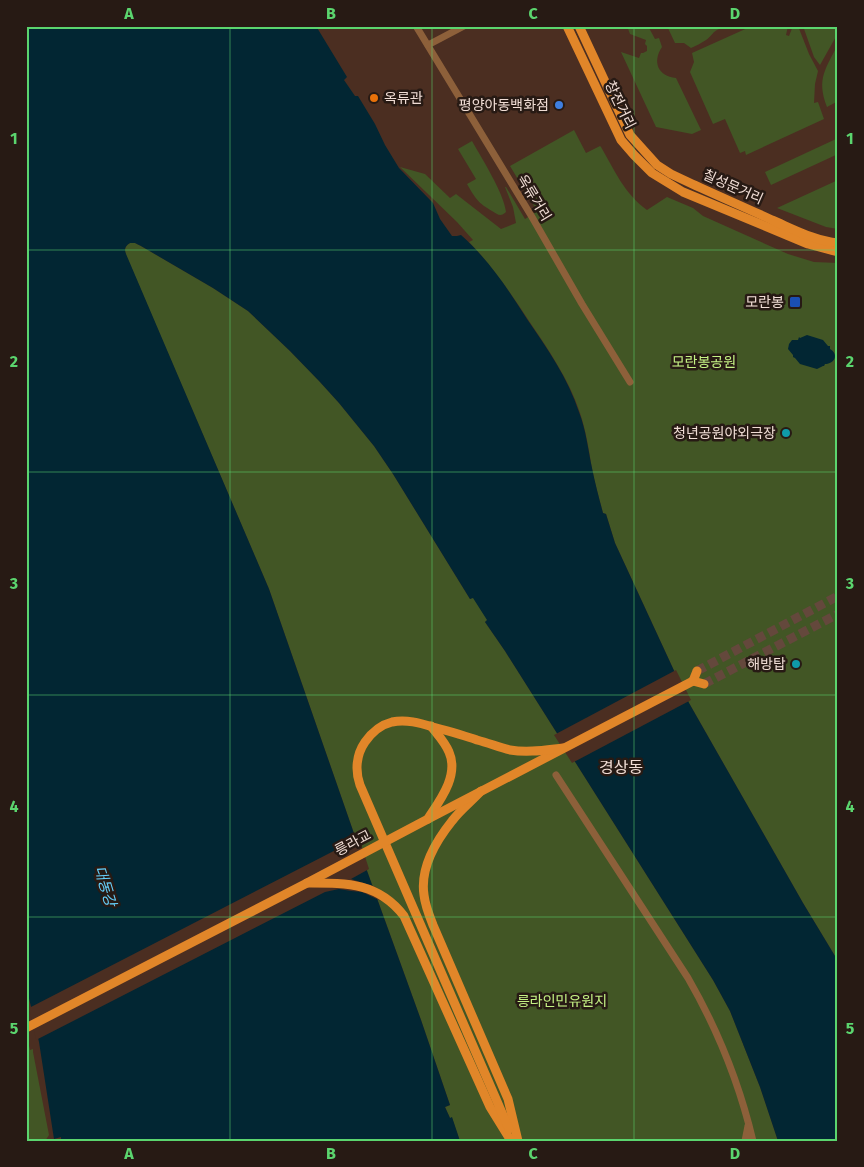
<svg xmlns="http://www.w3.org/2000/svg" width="864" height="1167" viewBox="0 0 864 1167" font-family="'Fira Sans','Noto Sans KR',sans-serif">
  <rect width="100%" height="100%" fill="#4b2e21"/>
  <g fill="#425625">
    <path d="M627,26H651L649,28L655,39L659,38L662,47C652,62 658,76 676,78L701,130L692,134L656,127L621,52L639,58L641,53H643L647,51V46L645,44L646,40L630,34Z"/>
    <path d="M667,26H739C730,32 726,27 719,29C713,31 711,37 706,40C701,43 696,46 691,48L684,43H675Z"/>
    <polygon points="752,26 788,26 786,35 789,36 793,26 798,26 809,54 818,71 815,84 814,103 818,102 824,119 746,155 745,151 740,153 725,119 713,124 690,72 694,62 692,53"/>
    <polygon points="803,26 838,26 838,33 820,65 814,57"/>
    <path d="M838,44V101L827,107C816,78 826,69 838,44Z"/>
    <path d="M574,130L586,153L600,146L601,147C615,171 624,193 647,210L667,197L693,208L703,216L788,254L814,262L838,263V961L803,903L689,703L615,543L606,514L603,513C599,498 595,484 592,469C589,450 586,431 580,413C569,380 550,352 531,324C512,295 493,267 469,242L473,240L457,222L400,167L425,174L450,198L456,194L501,229L516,223L513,207L505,187H506L525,219L537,211L510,166Z"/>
    <polygon points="836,139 838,143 838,154 771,185 765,172"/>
    <path d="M472,141C482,159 504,193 506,212C501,217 498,215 492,211C478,203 475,198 467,184L476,179L458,149Z"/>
    <polygon points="838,180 838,229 826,227 777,208"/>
    <path d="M130,243H135L141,246L213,288L248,311L290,351L320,382L339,403L374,446L393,474L470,599L473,597L488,620L485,622L505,651L713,980L730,1011L760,1087L778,1141H460L452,1118H450L445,1107L450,1105L421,1020L366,868L269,589L126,255C124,249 125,246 130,243Z"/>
    <polygon points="26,1032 30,1050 33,1049 33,1052 49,1135 45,1141 26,1141"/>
  </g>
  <g fill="#022633">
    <path d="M26,26H316L347,77L344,80L355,96H358L375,124L385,145L399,168L433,203L440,219L452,236H457L461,235C488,259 508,289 527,319C547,348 568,378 579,412C586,430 588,449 592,468C595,483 599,498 603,513L606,514L615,543L689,703L803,903L838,961V1141H778L760,1087L730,1011L713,980L505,651L485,622L487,620L473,598L470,599L393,474L374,446L339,403L320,382L290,351L248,311L213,288L141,246L135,243H130C125,246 124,249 126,254L269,589L366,868L421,1020L450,1105L445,1107L450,1118L452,1117L460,1141H61V1137L54,1139L39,1042L26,985Z"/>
    <path d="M807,335L823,340L828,346H830V349C839,354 835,364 825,364L824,366H823L817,369L800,364L795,358L793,357V355L788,349L789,344L792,340H798L799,337L800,338Z"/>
  </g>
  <g fill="#4b2e21">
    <polygon points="676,670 691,700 572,763 554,735"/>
    <polygon points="359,838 369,869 351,879 376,887 381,901 362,892 351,891 339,889 325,892 36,1040 29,1008"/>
  </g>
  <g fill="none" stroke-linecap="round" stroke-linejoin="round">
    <g stroke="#64483c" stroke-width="9" stroke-dasharray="9 4.5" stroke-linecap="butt">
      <polyline points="697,671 838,596"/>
      <polyline points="704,684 838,614"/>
    </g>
    <g stroke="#8d603a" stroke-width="7">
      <polyline points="416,26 532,217 582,304 630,382"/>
      <polyline points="428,45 464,26"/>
      <path d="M556,775L688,978C718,1030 739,1082 753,1141"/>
      <polyline points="745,1141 748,1126"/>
    </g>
    <g stroke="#e18629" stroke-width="9">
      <polyline points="567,26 621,140 634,155 652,173 683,192 808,244 838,252"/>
      <path d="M579,26L630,135L657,165L671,174L688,182C716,195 744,207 772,220C793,229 815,241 838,243"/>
      <polyline points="693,681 704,684"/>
      <polyline points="693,681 697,671"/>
      <path d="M481,791C472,801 460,810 452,821C436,841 420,869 424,895C425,905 429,915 433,925L508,1099L518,1141"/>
      <path d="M429,817C441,799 459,775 449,752C445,742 437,734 431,726"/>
      <polyline points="428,819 693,681"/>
      <path d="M26,1028L307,883C346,883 378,882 404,916L490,1107L511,1141"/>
      <path d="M509,1129L360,785C355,771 356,755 365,742C372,732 380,725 392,722C406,719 420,723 433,727C448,731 463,735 477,740C488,743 499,747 510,750C528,753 545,750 563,748"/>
    </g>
    <polyline stroke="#e18629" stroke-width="9" points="307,883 428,819"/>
  </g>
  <path fill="none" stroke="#5bd56e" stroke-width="1" stroke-opacity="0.55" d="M230,26V1141M432,26V1141M634,26V1141M26,250H838M26,472H838M26,695H838M26,917H838"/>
  <circle fill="#e8710a" stroke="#271a14" stroke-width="2" cx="374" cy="98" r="5"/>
  <circle fill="#3f7fe0" stroke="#271a14" stroke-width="2" cx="559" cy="105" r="5"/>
  <rect fill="#1a4fb4" stroke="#271a14" stroke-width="2" x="789" y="296" width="12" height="12" rx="2.5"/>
  <g fill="#0f9aa8" stroke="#271a14" stroke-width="2">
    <circle cx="786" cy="433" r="5"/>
    <circle cx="796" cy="664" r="5"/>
  </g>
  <g text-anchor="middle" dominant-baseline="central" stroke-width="5" stroke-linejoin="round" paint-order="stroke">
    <g font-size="14" fill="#f0ddd5" stroke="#271a14" text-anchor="end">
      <text x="384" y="98" text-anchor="start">옥류관</text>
      <text x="549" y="105">평양아동백화점</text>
      <text x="784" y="302">모란봉</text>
      <text x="776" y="433">청년공원야외극장</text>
      <text x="786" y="664">해방탑</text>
    </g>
    <g font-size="14" fill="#f0ddd5" stroke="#271a14">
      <text transform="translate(620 105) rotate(64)">창전거리</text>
      <text transform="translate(733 187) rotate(24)">칠성문거리</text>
      <text transform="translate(534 198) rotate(59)">옥류거리</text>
      <text transform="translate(353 843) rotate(-28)">릉라교</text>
    </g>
    <g font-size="14" fill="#c4f184" stroke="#271a14">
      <text x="704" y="362">모란봉공원</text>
      <text x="562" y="1001">릉라인민유원지</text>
    </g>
    <g font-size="15" font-style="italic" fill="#65d1fc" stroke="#271a14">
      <text transform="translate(105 886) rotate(73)">대동강</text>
    </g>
    <g font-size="16" fill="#f0ddd5" stroke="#271a14">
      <text x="621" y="767">경상동</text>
    </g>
  </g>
  <rect width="864" height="1167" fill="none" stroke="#271a14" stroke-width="55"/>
  <rect x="28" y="28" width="808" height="1112" fill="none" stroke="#5bd56e" stroke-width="2"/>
  <g font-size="16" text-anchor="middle" font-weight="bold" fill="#5bd56e">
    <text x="129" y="19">A</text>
    <text x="331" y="19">B</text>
    <text x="533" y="19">C</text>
    <text x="735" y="19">D</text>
    <text x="14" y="144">1</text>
    <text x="850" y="144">1</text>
    <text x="14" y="367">2</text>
    <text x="850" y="367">2</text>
    <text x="14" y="589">3</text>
    <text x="850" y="589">3</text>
    <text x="14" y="812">4</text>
    <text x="850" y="812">4</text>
    <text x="14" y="1034">5</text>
    <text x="850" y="1034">5</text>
    <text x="129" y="1159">A</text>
    <text x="331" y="1159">B</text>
    <text x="533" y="1159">C</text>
    <text x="735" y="1159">D</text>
  </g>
</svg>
